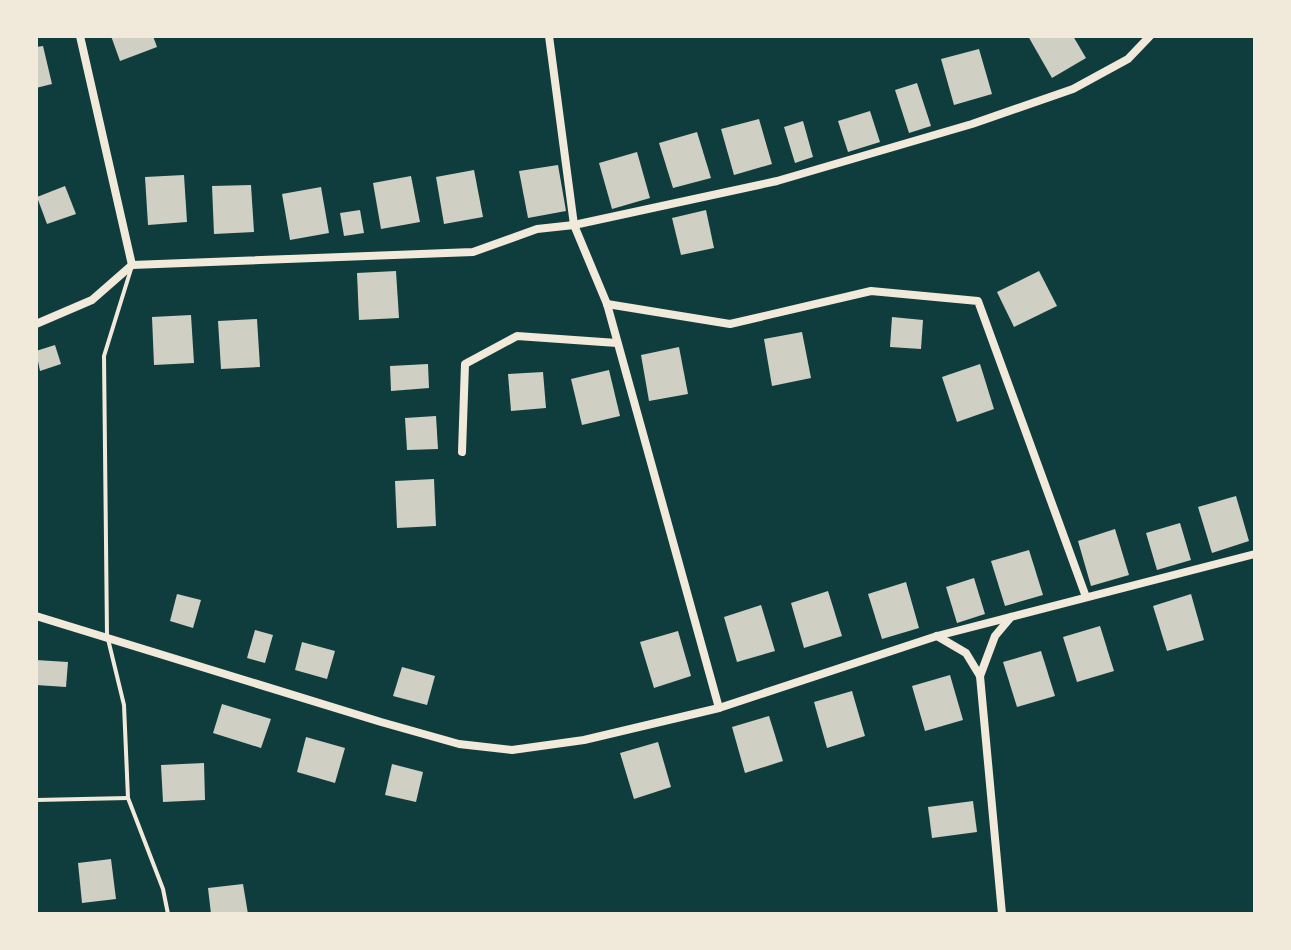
<svg xmlns="http://www.w3.org/2000/svg" width="1291" height="950" viewBox="0 0 1291 950" font-family="Arial,sans-serif">
  <rect width="100%" height="100%" fill="#0f3d3e"/>
  <g fill="#cfcfc3">
    <polygon points="111,36 153,36 157,47 120,61"/>
    <polygon points="1028,36 1073,36 1086,58 1052,78"/>
    <polygon points="43,46 52,84 36,88 36,47"/>
    <polygon points="979,49 992,94 954,105 941,59"/>
    <polygon points="917,83 931,126 909,133 895,90"/>
    <polygon points="870,111 880,142 848,152 838,121"/>
    <polygon points="759,119 772,164 734,175 721,129"/>
    <polygon points="803,121 813,157 795,163 784,127"/>
    <polygon points="697,132 711,178 673,188 659,143"/>
    <polygon points="637,152 650,198 612,209 599,163"/>
    <polygon points="558,165 566,211 528,218 519,171"/>
    <polygon points="474,170 483,217 444,224 436,177"/>
    <polygon points="184,175 187,222 148,225 145,177"/>
    <polygon points="411,176 420,222 381,229 373,183"/>
    <polygon points="251,185 254,232 214,234 212,186"/>
    <polygon points="65,186 76,214 47,224 37,197"/>
    <polygon points="321,187 329,233 290,240 282,194"/>
    <polygon points="360,210 364,233 344,236 340,213"/>
    <polygon points="706,210 714,248 681,255 672,218"/>
    <polygon points="396,271 399,318 359,320 357,273"/>
    <polygon points="1039,271 1057,306 1014,327 997,292"/>
    <polygon points="191,315 194,363 154,365 152,317"/>
    <polygon points="892,317 923,320 921,349 890,347"/>
    <polygon points="257,319 260,367 221,369 218,321"/>
    <polygon points="802,332 811,378 772,386 764,339"/>
    <polygon points="55,345 61,364 40,371 36,351"/>
    <polygon points="679,347 688,394 649,401 641,355"/>
    <polygon points="428,364 429,388 391,391 390,366"/>
    <polygon points="980,364 994,409 957,422 942,377"/>
    <polygon points="609,370 620,416 582,425 571,379"/>
    <polygon points="543,372 546,408 511,411 508,374"/>
    <polygon points="436,416 438,449 407,450 405,418"/>
    <polygon points="434,479 436,526 397,528 395,481"/>
    <polygon points="1236,496 1249,541 1212,553 1198,507"/>
    <polygon points="1180,523 1191,560 1157,570 1146,533"/>
    <polygon points="1115,529 1129,575 1091,586 1078,541"/>
    <polygon points="1029,550 1043,595 1005,606 991,561"/>
    <polygon points="974,578 985,614 957,623 946,587"/>
    <polygon points="906,582 919,628 882,639 868,594"/>
    <polygon points="828,591 842,636 804,648 791,603"/>
    <polygon points="177,594 201,600 193,628 170,621"/>
    <polygon points="1191,594 1204,640 1167,651 1153,606"/>
    <polygon points="761,605 775,651 737,662 724,617"/>
    <polygon points="1100,626 1114,671 1077,682 1063,637"/>
    <polygon points="255,630 273,635 265,663 247,658"/>
    <polygon points="678,631 691,676 654,688 640,642"/>
    <polygon points="302,642 335,651 327,679 295,670"/>
    <polygon points="1041,651 1055,696 1017,707 1003,662"/>
    <polygon points="36,660 68,662 66,687 36,685"/>
    <polygon points="402,667 435,676 427,705 393,696"/>
    <polygon points="950,675 963,720 925,731 912,686"/>
    <polygon points="852,691 865,736 827,748 814,702"/>
    <polygon points="222,704 271,719 261,748 213,733"/>
    <polygon points="769,716 783,761 745,773 732,727"/>
    <polygon points="306,737 345,748 335,783 297,772"/>
    <polygon points="658,742 671,787 634,799 620,753"/>
    <polygon points="204,763 205,800 163,802 161,765"/>
    <polygon points="392,764 423,772 416,802 385,795"/>
    <polygon points="973,801 977,832 932,838 928,807"/>
    <polygon points="111,859 116,899 82,903 78,863"/>
    <polygon points="243,884 248,914 211,914 208,888"/>
  </g>
  <g fill="none" stroke-linecap="round" stroke-linejoin="round">
    <g stroke="#f1e9da" stroke-width="4">
      <polyline points="131,269 104,356 107,635 124,705 128,798 163,889 168,914"/>
      <polyline points="36,800 128,798"/>
    </g>
    <g stroke="#f1e9da" stroke-width="8">
      <polyline points="80,36 132,265"/>
      <polyline points="549,36 574,225 607,304 719,708"/>
      <polyline points="607,304 730,324 871,291 978,301 1086,597"/>
      <polyline points="36,324 92,300 132,265 473,252 537,229 574,225 777,181 972,124 1073,89 1128,59 1150,36"/>
      <polyline points="462,452 465,364 517,336 617,343"/>
      <polyline points="36,616 381,722 459,744 512,750 584,740 719,708 937,636 1255,554"/>
      <polyline points="937,636 966,653 980,676 1002,914"/>
      <polyline points="980,676 995,636 1011,617"/>
    </g>
  </g>
  <rect width="1291" height="950" fill="none" stroke="#f1e9da" stroke-width="76"/>
</svg>
